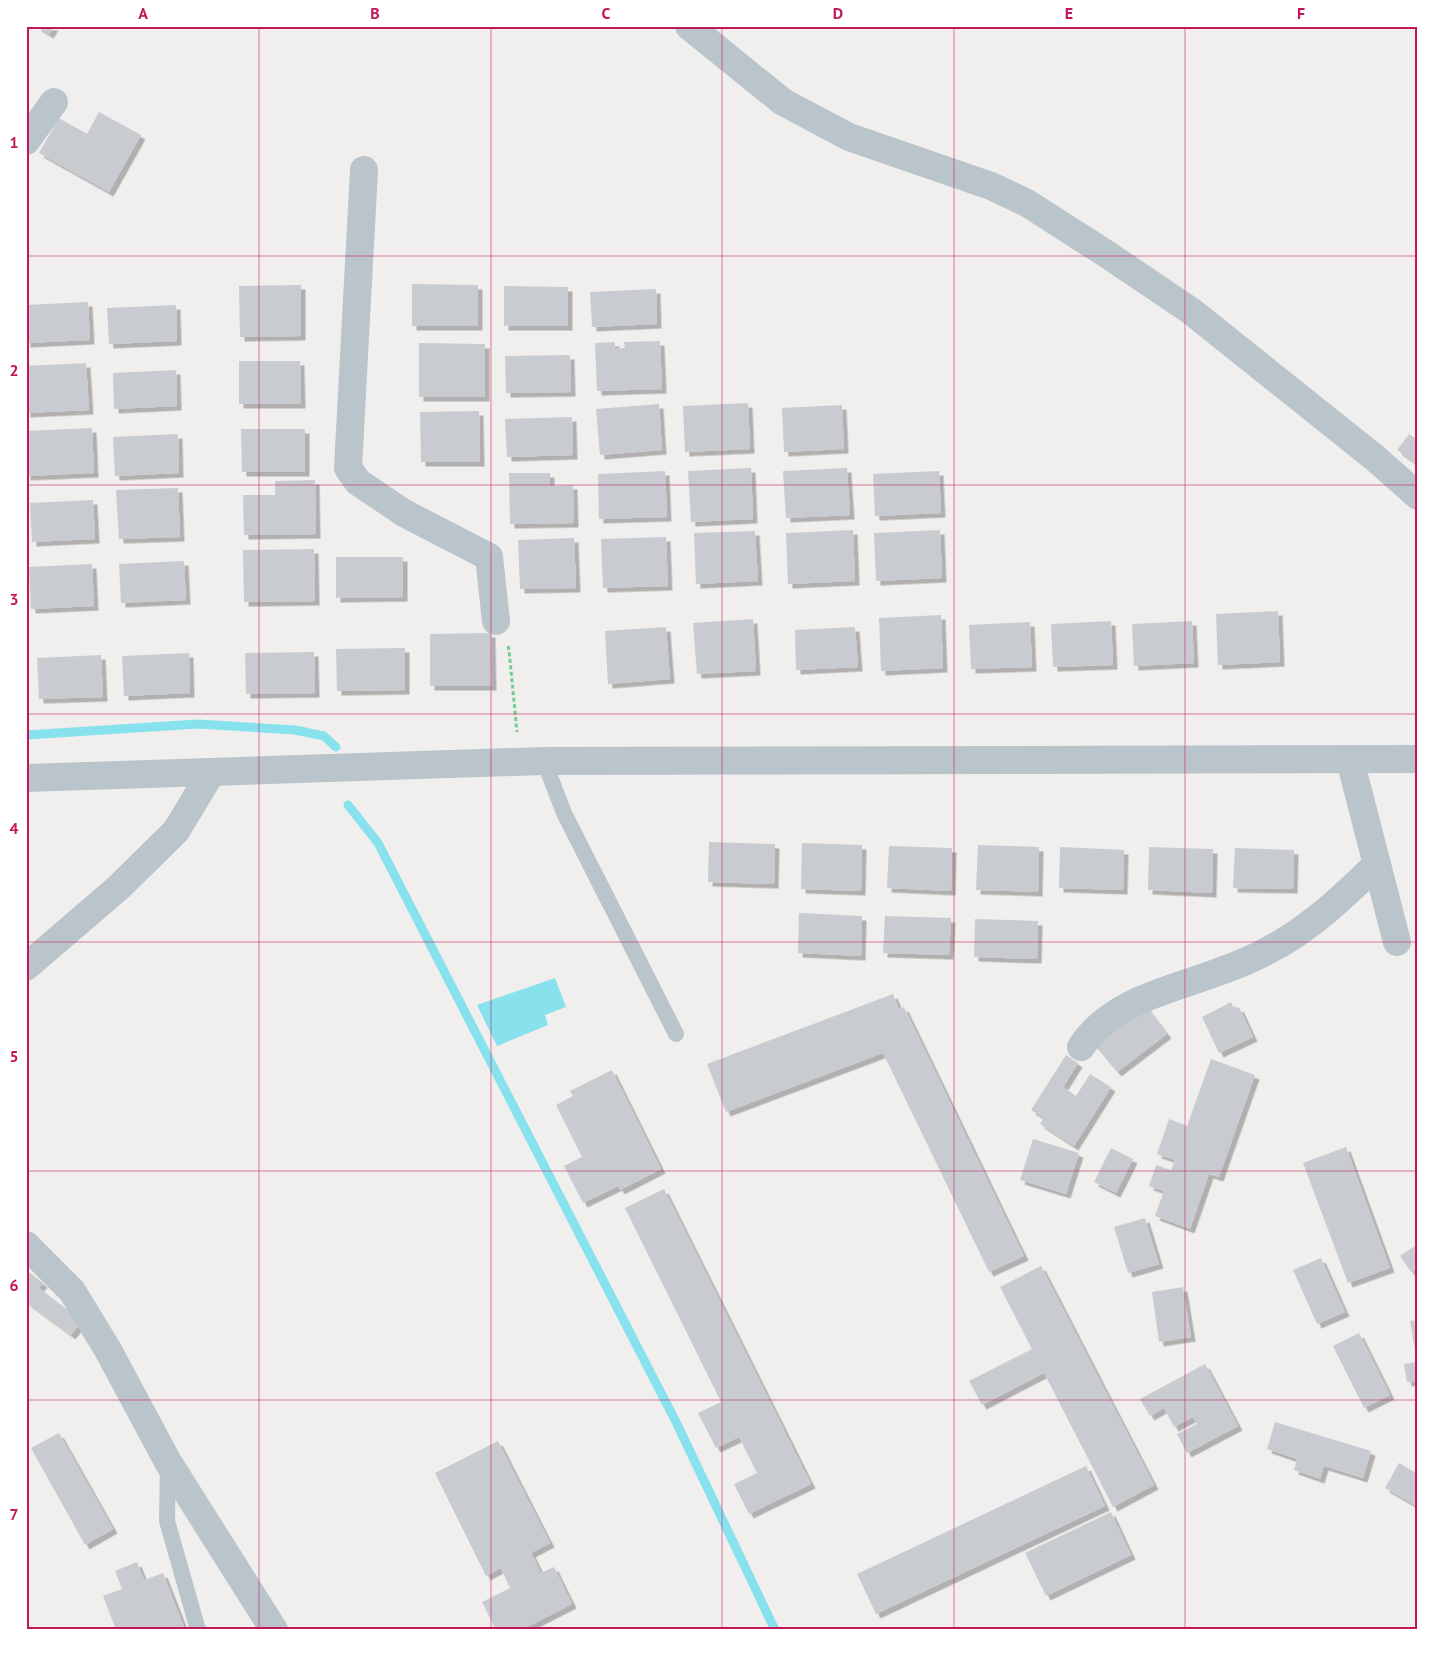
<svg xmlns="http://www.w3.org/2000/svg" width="1444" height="1656" viewBox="0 0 1444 1656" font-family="'PT Sans',sans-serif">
  <defs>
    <filter id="shadow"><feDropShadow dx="4.5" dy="4.5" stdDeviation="0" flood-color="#0004"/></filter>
  </defs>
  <rect width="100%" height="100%" fill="#f1eeee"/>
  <polygon fill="#87e2ed" points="555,978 566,1007 545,1015 548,1025 497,1046 477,1005"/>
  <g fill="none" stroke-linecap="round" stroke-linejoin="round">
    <g stroke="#87e2ed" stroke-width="9">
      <polyline points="26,735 198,724 295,730 324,736 336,747"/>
      <polyline points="348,805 378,843 677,1424 775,1630"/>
    </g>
  </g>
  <g fill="#c8ccd1" filter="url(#shadow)">
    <polygon points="36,26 54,26 49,34"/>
    <polygon points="99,112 141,135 109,192 39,153 59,118 87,134"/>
    <polygon points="412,284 478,285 478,326 412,326"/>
    <polygon points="301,285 301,336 240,337 239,286"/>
    <polygon points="504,286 568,287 568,326 504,326"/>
    <polygon points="656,289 657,324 592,327 590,292"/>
    <polygon points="88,302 90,340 26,343 26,305"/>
    <polygon points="176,305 177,341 109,344 107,308"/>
    <polygon points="660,341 662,389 597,391 595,343 615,342 615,349 625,348 624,342"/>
    <polygon points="419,343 485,344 485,397 419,397"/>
    <polygon points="570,355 571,392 506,393 505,356"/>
    <polygon points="239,361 300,361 301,404 239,404"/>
    <polygon points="86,363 89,410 26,413 26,366"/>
    <polygon points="176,370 177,406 114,409 113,373"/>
    <polygon points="748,403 750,449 685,452 683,406"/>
    <polygon points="659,404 662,450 600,455 596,409"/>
    <polygon points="842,405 844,449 784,452 782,408"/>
    <polygon points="479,411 480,462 421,462 420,412"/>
    <polygon points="572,417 573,455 507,457 505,419"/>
    <polygon points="92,428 94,473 26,476 26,431"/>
    <polygon points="241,429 305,429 305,472 242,472"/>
    <polygon points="178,434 179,473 115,476 113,437"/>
    <polygon points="1409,434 1418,440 1418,465 1397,450"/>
    <polygon points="751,468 753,519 691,522 688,471"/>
    <polygon points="847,468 850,515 786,518 783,471"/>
    <polygon points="665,471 667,517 599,519 598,474"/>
    <polygon points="939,471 941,513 875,516 873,474"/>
    <polygon points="509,473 550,473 550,486 573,485 574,523 510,524"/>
    <polygon points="315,480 316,534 244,535 243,495 275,495 275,481"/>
    <polygon points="178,488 180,537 119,539 116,490"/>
    <polygon points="93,500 95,539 32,542 30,503"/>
    <polygon points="853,530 855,581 788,584 786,533"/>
    <polygon points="940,530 942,578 876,581 874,533"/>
    <polygon points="755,531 758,581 696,584 694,533"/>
    <polygon points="666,537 668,586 603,588 601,539"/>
    <polygon points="574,538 576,588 520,589 518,540"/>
    <polygon points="314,549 315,601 244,602 243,550"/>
    <polygon points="336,557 403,557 403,597 336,598"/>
    <polygon points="184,561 186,600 121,603 119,564"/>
    <polygon points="92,564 94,606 31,609 29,567"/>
    <polygon points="1278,611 1280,662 1218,665 1216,614"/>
    <polygon points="941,615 943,668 881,671 879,618"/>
    <polygon points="753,619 756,671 697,674 693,623"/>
    <polygon points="1111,621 1113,665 1053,667 1051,624"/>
    <polygon points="1192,621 1194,663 1134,666 1132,624"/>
    <polygon points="1030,622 1032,667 971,669 969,625"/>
    <polygon points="666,627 670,679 608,684 605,631"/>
    <polygon points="855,627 858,667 796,670 795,630"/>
    <polygon points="491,633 492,686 430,686 430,634"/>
    <polygon points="405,648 405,690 337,691 336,649"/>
    <polygon points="314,652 315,693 246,694 245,653"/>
    <polygon points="189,653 190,693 124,696 122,656"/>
    <polygon points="101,655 103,697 39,699 37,658"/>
    <polygon points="709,842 775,844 774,884 708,882"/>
    <polygon points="802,843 862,845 861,891 801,889"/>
    <polygon points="978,845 1039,847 1038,892 976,890"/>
    <polygon points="889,846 952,848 951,891 887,888"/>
    <polygon points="1060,847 1124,850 1123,890 1059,888"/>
    <polygon points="1149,847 1213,849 1212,893 1148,890"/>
    <polygon points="1235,848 1294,850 1293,889 1233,888"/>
    <polygon points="799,913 862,916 861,956 798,953"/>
    <polygon points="885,916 951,918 949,955 883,953"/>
    <polygon points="975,919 1038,921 1037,959 974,957"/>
    <polygon points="893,994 899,1009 904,1007 1024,1256 989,1272 883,1053 726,1112 707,1064"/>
    <polygon points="1231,1002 1234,1009 1239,1007 1253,1037 1219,1053 1202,1017"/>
    <polygon points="1144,1004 1167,1034 1117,1072 1093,1043"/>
    <polygon points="1066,1055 1078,1063 1063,1087 1076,1096 1090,1074 1111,1087 1074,1146 1040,1124 1044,1118 1031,1110"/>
    <polygon points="1211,1059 1255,1075 1219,1177 1209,1174 1190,1229 1155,1216 1164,1191 1149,1186 1156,1165 1171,1170 1175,1160 1157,1154 1169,1119 1187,1126"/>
    <polygon points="612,1070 661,1169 620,1190 618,1186 583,1203 564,1166 582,1157 556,1105 573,1096 570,1091"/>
    <polygon points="1033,1139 1079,1153 1066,1194 1020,1180"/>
    <polygon points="1346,1147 1390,1268 1348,1283 1303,1163"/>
    <polygon points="1111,1148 1133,1159 1116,1193 1094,1182"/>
    <polygon points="664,1189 811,1484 749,1514 734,1484 757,1473 739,1437 716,1448 698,1413 721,1402 625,1208"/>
    <polygon points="1145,1218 1159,1264 1128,1273 1114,1227"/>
    <polygon points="1418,1244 1418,1268 1411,1272 1400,1256"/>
    <polygon points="1321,1258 1345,1312 1317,1324 1293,1270"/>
    <polygon points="1041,1266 1154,1485 1113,1507 1044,1373 982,1405 969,1381 1032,1349 1000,1287"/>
    <polygon points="26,1270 43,1283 39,1288 82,1321 71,1335 26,1302"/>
    <polygon points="1183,1287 1191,1337 1159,1342 1152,1292"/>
    <polygon points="1418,1320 1418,1381 1407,1382 1404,1364 1417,1362 1410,1321"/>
    <polygon points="1359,1333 1390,1395 1364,1408 1333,1346"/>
    <polygon points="1205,1364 1238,1426 1187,1453 1177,1434 1197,1424 1193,1417 1174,1427 1164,1408 1150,1416 1140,1399"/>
    <polygon points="1275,1422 1371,1451 1363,1478 1324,1466 1320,1479 1294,1470 1297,1459 1267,1449"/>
    <polygon points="59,1433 113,1529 85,1545 31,1448"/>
    <polygon points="498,1441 550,1543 531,1553 541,1573 554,1567 572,1604 521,1630 496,1630 482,1602 510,1588 501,1568 486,1576 435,1473"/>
    <polygon points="1399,1463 1418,1474 1418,1507 1385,1488"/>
    <polygon points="1086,1466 1105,1506 876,1614 857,1574"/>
    <polygon points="1111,1512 1131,1555 1046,1596 1025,1553"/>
    <polygon points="137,1562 144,1580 163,1573 185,1630 116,1630 103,1596 122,1589 115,1571"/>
  </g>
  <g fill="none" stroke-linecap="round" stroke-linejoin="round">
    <polyline stroke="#72ce97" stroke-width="3" stroke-dasharray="4 2.5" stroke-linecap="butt" points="508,646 509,650 517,732"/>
    <g stroke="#b9c4cb" stroke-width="16">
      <polyline points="544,761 564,813 676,1034"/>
      <polyline points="168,1464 167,1521 198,1630"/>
    </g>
    <g stroke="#b9c4cb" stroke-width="28">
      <polyline points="689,26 783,102 849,137 991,186 1027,203 1105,253 1191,311 1375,458 1418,496"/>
      <polyline points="26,141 54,102"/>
      <polyline points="364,170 348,468 358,482 404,513 489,557 496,621"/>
      <polyline points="1350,760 1397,942"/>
      <polyline points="26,967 118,888 176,831 211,773"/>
      <path d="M1081,1047C1112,1000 1169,991 1218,972C1235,966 1252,959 1267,951C1310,929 1343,897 1377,864"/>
      <polyline points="26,1245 72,1291 108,1350 168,1462 274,1630"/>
    </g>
    <polyline stroke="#b9c4cb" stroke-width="28" points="26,778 544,761 1418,759"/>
  </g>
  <path fill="none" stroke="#c2185b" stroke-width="1" stroke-opacity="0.55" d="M259,26V1630M491,26V1630M722,26V1630M954,26V1630M1185,26V1630M26,256H1418M26,485H1418M26,714H1418M26,942H1418M26,1171H1418M26,1400H1418"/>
  <rect width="1444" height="1656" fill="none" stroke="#ffffff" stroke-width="55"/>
  <rect x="28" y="28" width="1388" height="1600" fill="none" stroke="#c2185b" stroke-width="2"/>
  <g font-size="16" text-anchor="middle" font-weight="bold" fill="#c2185b">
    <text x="143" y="19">A</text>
    <text x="375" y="19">B</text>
    <text x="606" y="19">C</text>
    <text x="838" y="19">D</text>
    <text x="1069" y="19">E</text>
    <text x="1301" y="19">F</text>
    <text x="14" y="148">1</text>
    <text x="14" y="376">2</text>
    <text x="14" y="605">3</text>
    <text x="14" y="834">4</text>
    <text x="14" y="1062">5</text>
    <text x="14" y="1291">6</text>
    <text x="14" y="1520">7</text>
  </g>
</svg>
